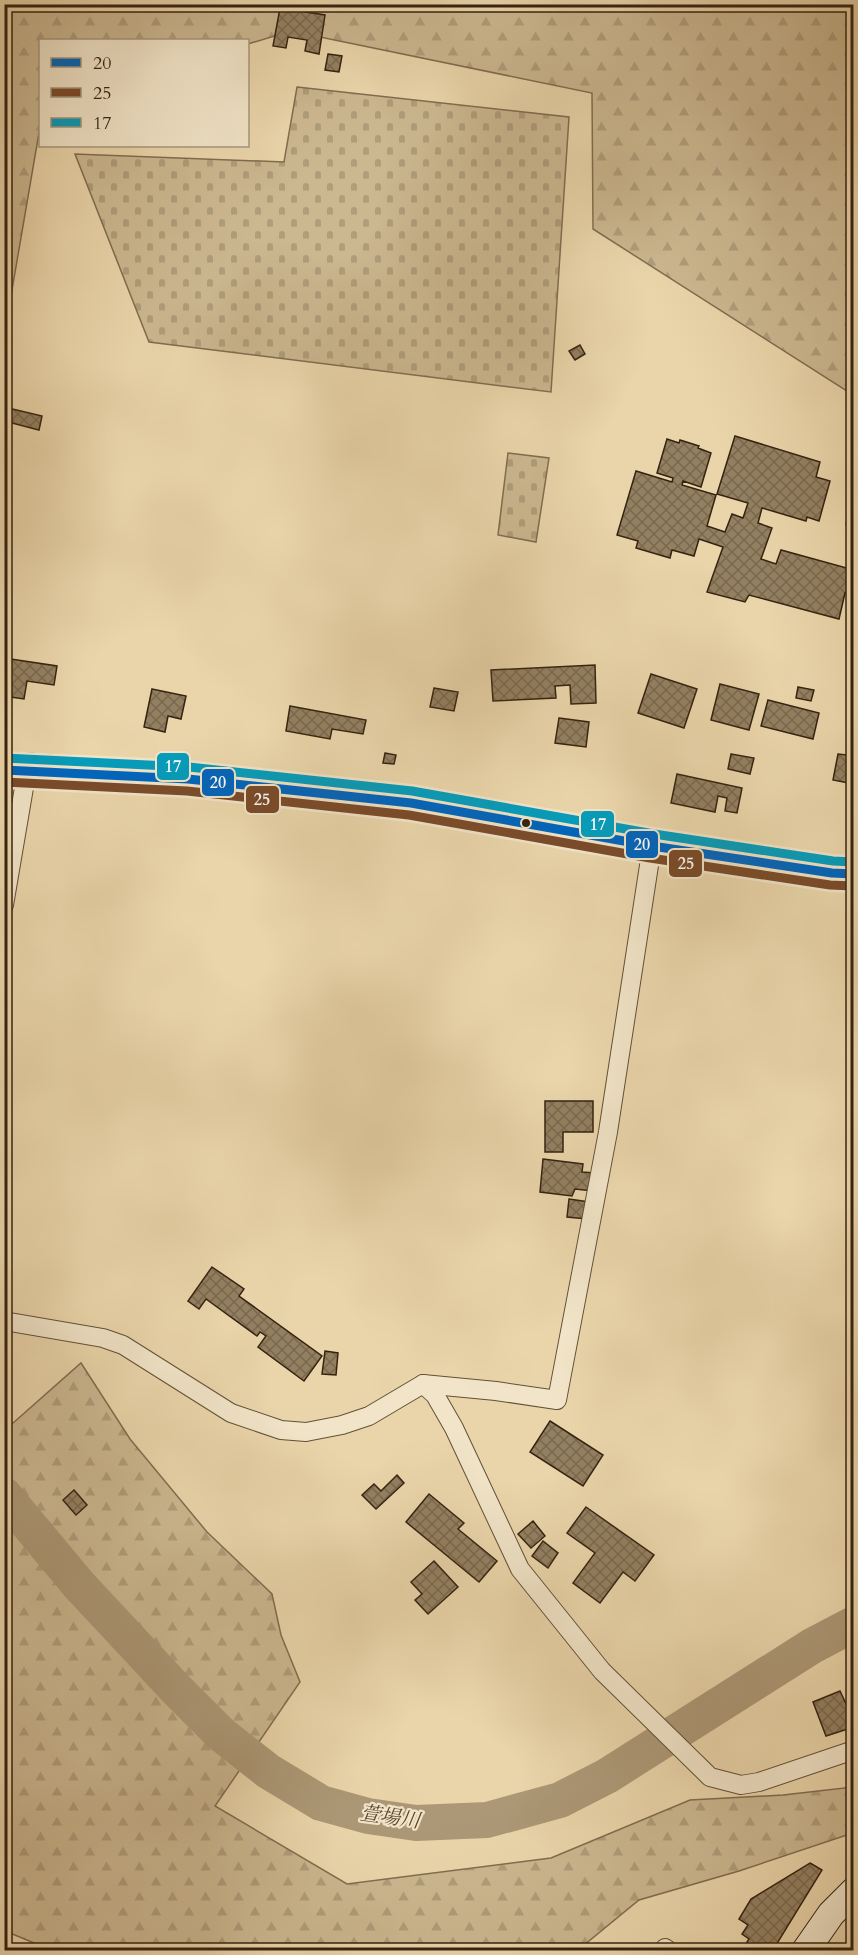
<svg xmlns="http://www.w3.org/2000/svg" width="858" height="1955" viewBox="0 0 858 1955" font-family="Cardo,'Noto Serif JP',serif">
  <defs>
    <pattern id="forest-firs" width="22" height="20" patternUnits="userSpaceOnUse" patternTransform="scale(1.5)"><rect width="22" height="20" fill="#cbb790"/><path d="M5 1l3.5 6h-7zM16 11l3.5 6h-7z" fill="#af9d7b"/></pattern>
    <pattern id="cemetery-stones" width="16" height="16" patternUnits="userSpaceOnUse" patternTransform="scale(1.5)"><rect width="16" height="16" fill="#cbb790"/><path d="M2 7V4a2 2 0 0 1 4 0v3zM10 15v-3a2 2 0 0 1 4 0v3z" fill="#af9d7b"/></pattern>
    <pattern id="building-cross-hatch" width="8" height="8" patternUnits="userSpaceOnUse" patternTransform="scale(1.5)"><rect width="8" height="8" fill="#938061"/><path d="M0 0l8 8M0 8l8-8" fill="none" stroke="#79684f"/></pattern>
  </defs>
  <rect width="100%" height="100%" fill="#ead5aa"/>
  <filter id="stains"><feTurbulence type="fractalNoise" baseFrequency=".00333" numOctaves="4"/><feColorMatrix values="0 0 0 0 .2 0 0 0 0 .09 0 0 0 0 .02 0 0 0 .5 -.17"/></filter>
  <radialGradient id="worn" r=".72"><stop offset=".6" stop-color="#630" stop-opacity="0"/><stop offset="1" stop-color="#630" stop-opacity=".3"/></radialGradient>
  <g fill="url(#forest-firs)" stroke="#806d50" stroke-width="1.5">
    <polygon points="4,5 847,5 854,34 853,395 593,229 592,93 291,31 248,44 248,40 40,40 40,127 7,319 5,318"/>
    <polygon points="81,1363 130,1439 207,1532 272,1594 281,1635 300,1682 215,1806 347,1884 551,1858 690,1800 783,1795 853,1787 853,1833 739,1871 639,1900 578,1950 51,1950 5,1931 4,1431"/>
  </g>
  <g fill="url(#cemetery-stones)" stroke="#806d50" stroke-width="1.5">
    <polygon points="297,87 569,117 551,392 149,342 75,154 284,162"/>
    <polygon points="508,453 549,458 536,542 498,535"/>
  </g>
  <g fill="none" stroke-linecap="round" stroke-linejoin="round">
    <polyline stroke="#ac9876" stroke-width="36" points="4,1495 79,1585 176,1689 221,1734 268,1771 321,1803 368,1816 416,1823 487,1820 560,1800 607,1776 812,1646 854,1624"/>
  </g>
  <g fill="url(#building-cross-hatch)" stroke="#352311" stroke-width="1.5">
    <polygon points="280,8 325,15 319,54 305,51 307,40 288,37 286,48 273,46"/>
    <polygon points="328,54 342,56 339,72 325,70"/>
    <polygon points="580,345 585,354 575,360 569,351"/>
    <polygon points="4,407 42,416 39,430 4,421"/>
    <polygon points="735,436 820,462 816,477 830,481 819,521 807,517 806,521 762,508 758,523 772,528 761,559 776,564 781,550 854,570 854,595 845,593 839,619 749,595 745,602 707,592 723,547 699,539 694,556 672,550 670,558 636,548 638,541 617,535 636,471 672,482 673,478 657,473 667,439 679,443 680,440 699,446 698,448 711,453 701,487 683,481 682,485 716,495 707,526 725,532 732,514 743,518 748,503 717,494"/>
    <polygon points="854,521 854,552 853,553 846,523"/>
    <polygon points="4,658 57,666 54,685 27,681 24,699 4,696"/>
    <polygon points="595,665 596,703 571,704 570,685 555,686 556,698 493,701 491,670"/>
    <polygon points="651,674 697,689 684,728 638,713"/>
    <polygon points="720,684 759,694 749,730 711,720"/>
    <polygon points="798,687 814,690 811,701 796,698"/>
    <polygon points="434,688 458,692 454,711 430,707"/>
    <polygon points="152,689 186,696 181,719 168,716 165,732 144,727"/>
    <polygon points="768,700 819,713 813,739 761,726"/>
    <polygon points="290,706 366,720 363,734 332,729 330,739 286,731"/>
    <polygon points="559,718 589,722 586,747 555,743"/>
    <polygon points="850,741 854,741 854,784 833,780 838,754 847,755"/>
    <polygon points="385,753 396,755 394,764 383,763"/>
    <polygon points="731,754 754,758 750,774 728,769"/>
    <polygon points="677,774 742,788 737,813 725,811 727,798 718,796 715,812 671,803"/>
    <polygon points="545,1101 593,1101 593,1132 563,1132 563,1152 545,1152"/>
    <polygon points="543,1159 583,1164 582,1172 595,1173 593,1191 575,1189 572,1196 540,1192"/>
    <polygon points="569,1199 589,1202 587,1219 567,1217"/>
    <polygon points="212,1267 244,1289 239,1296 322,1356 304,1381 258,1347 266,1336 260,1332 257,1336 206,1299 199,1309 188,1301"/>
    <polygon points="325,1351 338,1353 336,1375 322,1374"/>
    <polygon points="550,1421 603,1455 583,1486 530,1452"/>
    <polygon points="397,1475 404,1483 376,1509 362,1495 374,1484 381,1491"/>
    <polygon points="74,1490 87,1505 76,1515 63,1500"/>
    <polygon points="429,1494 464,1523 458,1529 497,1561 479,1582 406,1522"/>
    <polygon points="586,1507 654,1555 635,1581 623,1572 600,1603 573,1583 595,1553 567,1533"/>
    <polygon points="533,1521 545,1536 531,1548 518,1534"/>
    <polygon points="543,1541 558,1553 548,1568 532,1556"/>
    <polygon points="434,1561 458,1587 428,1614 415,1600 422,1594 411,1582"/>
    <polygon points="840,1691 854,1721 854,1727 826,1736 813,1702"/>
    <polygon points="810,1863 822,1870 773,1950 742,1950 749,1939 742,1934 748,1925 739,1919 751,1899"/>
  </g>
  <g fill="none" stroke-linecap="round" stroke-linejoin="round">
    <g stroke="#625037" stroke-width="20">
      <g id="street">
        <polyline points="4,905 27,770"/>
        <polyline points="4,1321 103,1338 123,1345 231,1413 281,1430 306,1432 342,1425 369,1416 423,1384 496,1391 557,1400 608,1132 652,846"/>
        <polyline points="423,1384 435,1395 454,1428 520,1569 602,1671 710,1777 741,1785 759,1782 854,1750"/>
        <polyline points="664,1950 665,1948 668,1950"/>
      </g>
    </g>
    <g stroke="#352311" stroke-width="29">
      <polyline id="secondary" points="806,1950 831,1914 854,1891"/>
    </g>
    <g stroke="#352311" stroke-width="35">
      <polyline id="highway" points="4,770 27,770 188,779 411,803 652,846 832,873 854,874"/>
    </g>
    <use href="#street" stroke="#f1e4c8" stroke-width="18"/>
    <use href="#secondary" stroke="#f1e4c8" stroke-width="27"/>
    <use href="#highway" stroke="#ead5aa" stroke-width="33"/>
    <g stroke="#f1e4c8" stroke-width="14">
      <polyline id="bus-1" points="4,770 188,779 411,803 652,846 832,873 854,874"/>
    </g>
    <g stroke="#f1e4c8" stroke-width="14">
      <polyline id="bus-2" points="4,782 187,791 409,815 650,858 830,885 853,886"/>
    </g>
    <g stroke="#f1e4c8" stroke-width="14">
      <polyline id="bus-3" points="4,758 189,767 412,791 654,834 833,861 854,862"/>
    </g>
    <use href="#bus-1" stroke="#0065bd" stroke-width="9"/>
    <use href="#bus-2" stroke="#7a4b2a" stroke-width="9"/>
    <use href="#bus-3" stroke="#059cbb" stroke-width="9"/>
  </g>
  <circle fill="#352311" stroke="#f1e4c8" stroke-width="2" cx="526" cy="823" r="5"/>
  <g text-anchor="middle" dominant-baseline="central" stroke-width="4.5" stroke-linejoin="round" paint-order="stroke">
    <g font-size="20" font-style="italic" fill="#59462f" stroke="#f1e4c8">
      <text transform="translate(390 1817) rotate(8)">萱場川</text>
    </g>
  </g>
  <g stroke="#f1e4c8" stroke-width="2">
    <rect x="156" y="752" width="34" height="29" rx="6" fill="#059cbb"/>
    <rect x="201" y="768" width="34" height="29" rx="6" fill="#0065bd"/>
    <rect x="245" y="785" width="35" height="29" rx="6" fill="#7a4b2a"/>
    <rect x="580" y="810" width="35" height="28" rx="6" fill="#059cbb"/>
    <rect x="625" y="830" width="34" height="29" rx="6" fill="#0065bd"/>
    <rect x="668" y="849" width="35" height="29" rx="6" fill="#7a4b2a"/>
  </g>
  <g font-size="16" text-anchor="middle" font-weight="bold" fill="#fff">
    <text x="173" y="772">17</text>
    <text x="218" y="788">20</text>
    <text x="262" y="805">25</text>
    <text x="598" y="830">17</text>
    <text x="642" y="850">20</text>
    <text x="686" y="869">25</text>
  </g>
  <rect width="858" height="1955" fill="none" stroke="#ead5aa" stroke-width="24"/>
  <rect x="6" y="6" width="846" height="1943" fill="none" stroke="#352311" stroke-width="3"/>
  <rect x="12" y="12" width="834" height="1931" fill="none" stroke="#352311" stroke-width="1.5"/>
  <rect x="39" y="39" width="210" height="108" fill="#f1e4c8" stroke="#a6977f" stroke-width="1.5"/>
  <rect x="51" y="58" width="30" height="9" fill="#0065bd" stroke="#a6977f" stroke-width="1.5"/>
  <text x="93" y="69" font-size="18" fill="#352311">20</text>
  <rect x="51" y="88" width="30" height="9" fill="#7a4b2a" stroke="#a6977f" stroke-width="1.5"/>
  <text x="93" y="99" font-size="18" fill="#352311">25</text>
  <rect x="51" y="118" width="30" height="9" fill="#059cbb" stroke="#a6977f" stroke-width="1.5"/>
  <text x="93" y="129" font-size="18" fill="#352311">17</text>
  <rect width="100%" height="100%" filter="url(#stains)"/>
  <rect width="100%" height="100%" fill="url(#worn)"/>
</svg>
